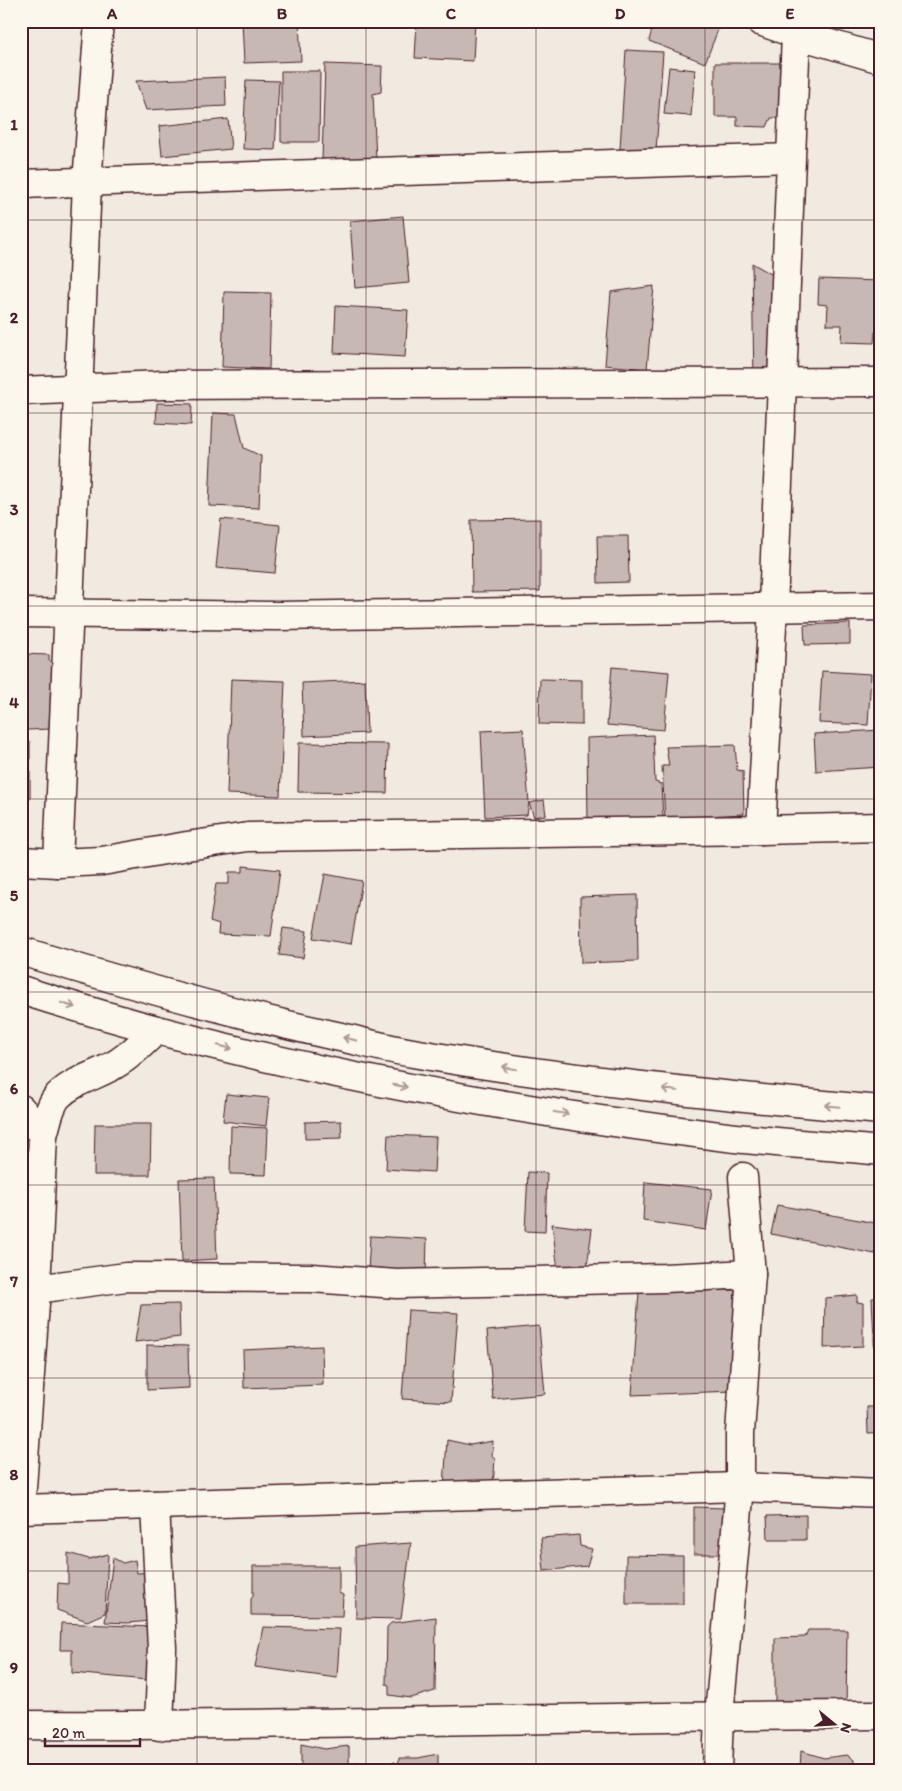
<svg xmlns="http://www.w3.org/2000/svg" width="902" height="1791" viewBox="0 0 902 1791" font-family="Itim,sans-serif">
  <rect width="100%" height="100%" fill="#f0eae0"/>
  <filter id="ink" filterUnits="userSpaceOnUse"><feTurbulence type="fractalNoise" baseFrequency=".02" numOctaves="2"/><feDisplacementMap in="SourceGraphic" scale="10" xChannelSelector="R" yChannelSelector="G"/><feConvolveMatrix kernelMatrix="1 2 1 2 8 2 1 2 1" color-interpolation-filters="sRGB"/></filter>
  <g filter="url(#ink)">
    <g fill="#c8b8b3" stroke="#4a1f2b">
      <polygon points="242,21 299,21 301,61 244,63"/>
      <polygon points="417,21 475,21 473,61 415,58"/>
      <polygon points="654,21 720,21 721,22 705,63 649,41"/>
      <polygon points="626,50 663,52 656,151 620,149"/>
      <polygon points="715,63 788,63 787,118 771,118 767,127 737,126 737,117 715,117"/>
      <polygon points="325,64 382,66 381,92 373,94 376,160 322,161"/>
      <polygon points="669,67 695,70 691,116 664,114"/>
      <polygon points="281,71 320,71 319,142 281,142"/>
      <polygon points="225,77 226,106 146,110 136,81"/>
      <polygon points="246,80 279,81 275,150 243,149"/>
      <polygon points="228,119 231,149 162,156 159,126"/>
      <polygon points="403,216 409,283 355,288 350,221"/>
      <polygon points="752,263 785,282 782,374 754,382"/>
      <polygon points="819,279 881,281 881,332 875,332 874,343 841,342 842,325 827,325 828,305 818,304"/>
      <polygon points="654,286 647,369 605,365 611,292"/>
      <polygon points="224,292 271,293 269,369 222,367"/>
      <polygon points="336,306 408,310 405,357 334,353"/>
      <polygon points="157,403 192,404 191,425 156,423"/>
      <polygon points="213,413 236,414 244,448 261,456 259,508 209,506"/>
      <polygon points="221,519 280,525 275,573 216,568"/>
      <polygon points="540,519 540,591 472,592 471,520"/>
      <polygon points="597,536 628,536 629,582 598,583"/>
      <polygon points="850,623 850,644 805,645 804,625"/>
      <polygon points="21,654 49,655 49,661 53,662 49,729 28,730 21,729"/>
      <polygon points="612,667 669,672 664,730 607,725"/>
      <polygon points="822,671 871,674 868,725 819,723"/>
      <polygon points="231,679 285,681 280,796 227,794"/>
      <polygon points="540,679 582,680 582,725 539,724"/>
      <polygon points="365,680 367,733 304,736 302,683"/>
      <polygon points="523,729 529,803 527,815 485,817 481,731"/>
      <polygon points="881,730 881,767 816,771 814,734"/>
      <polygon points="653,735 655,782 661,784 663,818 588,823 587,738"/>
      <rect x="21" y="742" width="9" height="57"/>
      <polygon points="299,743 388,744 387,793 298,792"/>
      <polygon points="735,745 737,770 743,771 744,814 665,818 662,766 669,766 666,747"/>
      <polygon points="544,800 546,815 534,817 529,803"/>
      <polygon points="243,866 280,870 271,936 218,934 219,924 210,921 216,884 229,884 229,872 243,872"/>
      <polygon points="325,874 362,881 351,944 313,938"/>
      <polygon points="637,895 638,961 581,963 580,897"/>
      <polygon points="283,928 307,931 303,958 279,955"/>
      <polygon points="226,1094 269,1098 266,1126 223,1121"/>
      <polygon points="341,1121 342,1138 305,1139 305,1122"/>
      <polygon points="95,1124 151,1124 150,1175 94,1175"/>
      <polygon points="231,1126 268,1128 266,1175 230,1174"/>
      <polygon points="388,1135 436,1137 434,1172 386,1169"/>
      <polygon points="528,1172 547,1173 545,1232 525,1231"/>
      <polygon points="214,1178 217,1259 182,1261 179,1179"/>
      <polygon points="645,1182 712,1189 706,1230 643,1221"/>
      <polygon points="777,1205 881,1224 875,1254 771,1234"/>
      <polygon points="552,1224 592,1229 586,1274 558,1270"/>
      <polygon points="370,1236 427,1239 426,1275 368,1272"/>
      <polygon points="736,1290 733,1391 632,1395 639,1292"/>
      <polygon points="857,1295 857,1302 863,1303 863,1346 824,1348 825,1298"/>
      <polygon points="872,1298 881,1298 881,1381 876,1381"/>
      <polygon points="179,1304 180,1337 135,1342 141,1305"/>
      <polygon points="408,1310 458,1313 451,1402 402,1399"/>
      <polygon points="539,1326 545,1394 493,1399 487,1331"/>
      <polygon points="147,1345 188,1346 189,1388 147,1390"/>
      <polygon points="322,1346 323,1385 244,1388 243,1350"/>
      <polygon points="867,1407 881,1407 881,1432 868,1433"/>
      <polygon points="447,1440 470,1445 493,1441 492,1456 495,1458 493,1487 444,1486"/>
      <polygon points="694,1507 725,1508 724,1554 694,1554"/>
      <polygon points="806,1515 806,1540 768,1540 767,1516"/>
      <polygon points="579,1535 580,1546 592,1549 587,1566 544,1571 541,1538"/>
      <polygon points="411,1543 401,1619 356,1618 355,1547"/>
      <polygon points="68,1553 89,1559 108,1554 105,1613 87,1621 57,1610 58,1583 68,1584"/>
      <polygon points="626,1555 683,1556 683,1604 626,1604"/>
      <polygon points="113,1558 123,1563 135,1560 137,1573 153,1572 151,1621 127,1623 105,1622"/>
      <polygon points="253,1566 339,1566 339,1593 343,1595 342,1616 251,1615 251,1599 253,1596"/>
      <polygon points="436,1617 435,1691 411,1698 389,1695 389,1685 386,1684 387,1627 391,1623"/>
      <polygon points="61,1623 151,1627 147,1680 72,1673 72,1650 60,1650"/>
      <polygon points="263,1627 340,1629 337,1678 255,1667"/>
      <polygon points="808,1630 847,1630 846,1714 775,1703 775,1638 805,1637"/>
      <polygon points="301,1744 324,1749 349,1746 349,1770 301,1770"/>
      <polygon points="801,1751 824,1758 847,1755 854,1760 853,1770 800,1770"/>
      <polygon points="438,1754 438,1770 398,1770 399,1758 418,1758"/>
      <polygon points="357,1762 378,1765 395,1762 395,1770 357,1770"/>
    </g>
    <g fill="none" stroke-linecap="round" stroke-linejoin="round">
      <g stroke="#4a1f2b" stroke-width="31">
        <g id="minor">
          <polyline points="760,21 796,34 881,59"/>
          <polyline points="21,184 790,158"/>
          <polyline points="21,391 163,385 881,382"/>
          <polyline points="21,613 278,616 881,606"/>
          <polyline points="761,830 773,607 796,34"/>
          <polyline points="21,861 58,863 102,861 187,846 248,837 761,830 881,827"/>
          <polyline points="58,863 87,183 99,21"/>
          <polyline points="21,1109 43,1135"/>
          <polyline points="21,1289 36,1289 126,1277 311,1278 397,1284 664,1278 751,1274"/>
          <path d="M21,1502L36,1289L43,1135C47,1123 49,1106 58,1096C75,1079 100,1075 119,1062C133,1053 144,1042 156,1030"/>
          <polyline points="155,1505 162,1648 159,1726"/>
          <polyline points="21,1509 740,1487 881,1493"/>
          <path d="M21,1725C308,1727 594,1715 881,1715"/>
          <polyline points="717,1770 719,1715 740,1487 740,1433 751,1274 743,1177"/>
        </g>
      </g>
      <g stroke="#4a1f2b" stroke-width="31">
        <g id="trunk">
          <path d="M21,951C122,982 224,1011 327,1034C356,1040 384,1048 413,1053C568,1080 724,1096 881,1110"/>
          <path d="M21,990C248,1063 483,1107 719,1136C772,1143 827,1145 881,1151"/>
        </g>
      </g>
      <use href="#minor" stroke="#fbf7ec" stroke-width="28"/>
      <use href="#trunk" stroke="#fbf7ec" stroke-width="28"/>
    </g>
    <defs><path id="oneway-shaft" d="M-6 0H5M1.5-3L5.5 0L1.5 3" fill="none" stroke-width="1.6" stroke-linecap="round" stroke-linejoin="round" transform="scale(1.25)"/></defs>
    <g stroke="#ab9695">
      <use href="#oneway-shaft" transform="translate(68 1005) rotate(18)"/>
      <use href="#oneway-shaft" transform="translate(350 1039) rotate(-167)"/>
      <use href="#oneway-shaft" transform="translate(225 1047) rotate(14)"/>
      <use href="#oneway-shaft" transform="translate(509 1068) rotate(-171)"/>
      <use href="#oneway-shaft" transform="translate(400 1086) rotate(10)"/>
      <use href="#oneway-shaft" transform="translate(670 1090) rotate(-173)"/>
      <use href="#oneway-shaft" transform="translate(832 1106) rotate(-175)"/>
      <use href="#oneway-shaft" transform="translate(561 1113) rotate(8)"/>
    </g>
  </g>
  <path fill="none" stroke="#4a1f2b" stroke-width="1" stroke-opacity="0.55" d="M197,21V1770M366,21V1770M536,21V1770M705,21V1770M21,220H881M21,413H881M21,606H881M21,799H881M21,992H881M21,1185H881M21,1378H881M21,1571H881"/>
  <rect width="902" height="1791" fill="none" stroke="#fbf7ec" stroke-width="55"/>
  <g transform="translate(834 1724) rotate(108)" stroke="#fbf7ec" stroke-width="4" paint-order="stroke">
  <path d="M0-4L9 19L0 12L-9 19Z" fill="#4a1f2b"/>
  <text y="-8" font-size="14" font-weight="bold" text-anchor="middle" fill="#4a1f2b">N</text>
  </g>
  <path d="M45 1738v8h95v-8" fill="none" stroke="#4a1f2b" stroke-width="2.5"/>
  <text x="52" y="1738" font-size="15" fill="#4a1f2b" stroke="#fbf7ec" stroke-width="4" paint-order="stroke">20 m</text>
  <rect x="28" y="28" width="846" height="1736" fill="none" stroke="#4a1f2b" stroke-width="2"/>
  <g font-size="16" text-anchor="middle" font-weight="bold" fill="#4a1f2b">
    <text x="112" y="19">A</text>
    <text x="282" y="19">B</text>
    <text x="451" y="19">C</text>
    <text x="620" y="19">D</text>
    <text x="790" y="19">E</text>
    <text x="14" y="130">1</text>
    <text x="14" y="323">2</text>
    <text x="14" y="515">3</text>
    <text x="14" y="708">4</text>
    <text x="14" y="901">5</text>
    <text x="14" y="1094">6</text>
    <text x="14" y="1287">7</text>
    <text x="14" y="1480">8</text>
    <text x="14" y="1673">9</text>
  </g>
</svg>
